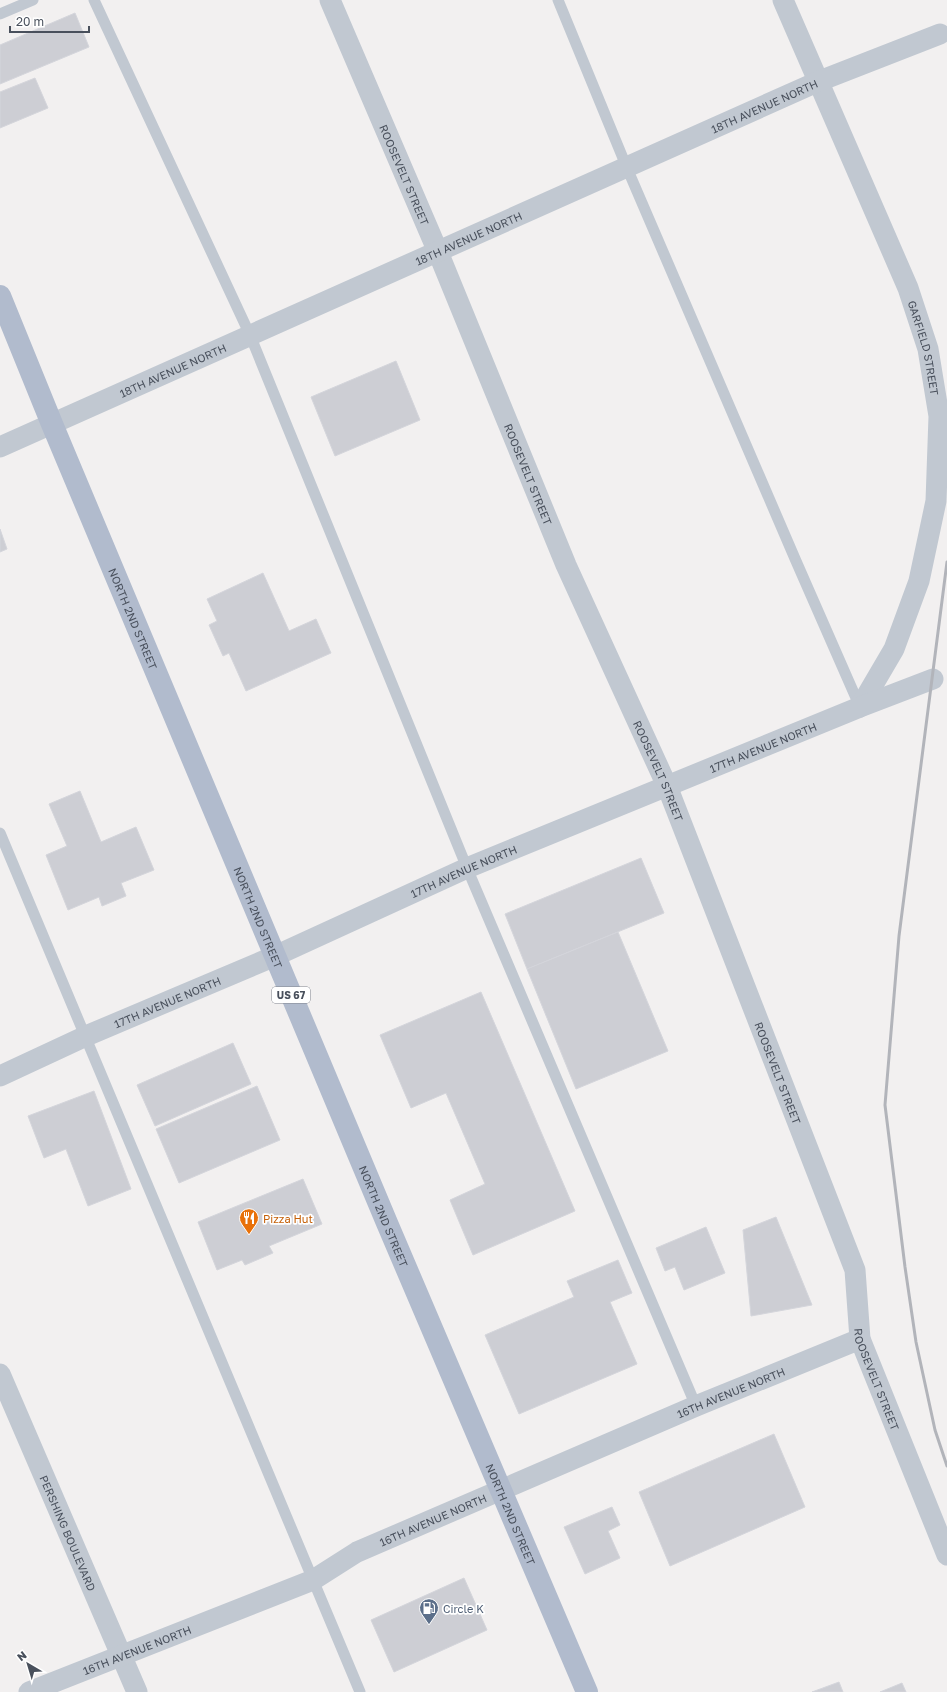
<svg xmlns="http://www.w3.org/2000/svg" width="947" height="1692" viewBox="0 0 947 1692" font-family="'Golos Text',sans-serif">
  <rect width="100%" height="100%" fill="#f2f0f0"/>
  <g fill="#cdced4" stroke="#d4d5db">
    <polygon points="75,13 89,47 0,84 0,45"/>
    <polygon points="35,78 48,108 0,128 0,92"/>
    <polygon points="396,361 420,420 335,456 311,397"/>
    <polygon points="0,529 7,549 0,552"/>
    <polygon points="263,573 289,631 316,619 331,653 246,691 229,653 223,656 209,625 217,621 207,599"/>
    <polygon points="80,791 101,842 136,827 154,870 121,883 126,896 102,906 99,897 68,910 46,855 67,846 49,804"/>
    <polygon points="641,858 664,913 527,969 505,914"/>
    <polygon points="618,932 668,1051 576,1089 527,969"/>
    <polygon points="481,992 575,1211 473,1255 450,1200 485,1184 446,1093 411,1108 380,1035"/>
    <polygon points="233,1043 251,1084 155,1126 137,1085"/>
    <polygon points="257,1086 280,1140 179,1183 156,1129"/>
    <polygon points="94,1091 131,1189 88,1206 66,1149 44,1158 28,1116"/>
    <polygon points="303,1179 322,1224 269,1246 273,1253 245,1265 242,1260 217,1270 198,1222"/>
    <polygon points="776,1217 812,1305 751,1316 743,1230"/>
    <polygon points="706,1227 725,1273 684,1290 675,1267 665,1271 656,1248"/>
    <polygon points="618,1260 632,1293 610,1302 637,1364 519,1414 485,1335 574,1297 567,1281"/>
    <polygon points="774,1434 805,1507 670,1566 639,1492"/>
    <polygon points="612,1507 620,1525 608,1531 620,1558 585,1574 564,1527"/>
    <polygon points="464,1578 487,1630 394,1672 371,1620"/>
    <polygon points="839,1682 843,1692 812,1692"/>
    <polygon points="902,1683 906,1692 880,1692"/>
  </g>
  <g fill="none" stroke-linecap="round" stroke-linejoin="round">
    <g stroke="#c1c8d1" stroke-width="11">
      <polyline points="94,0 250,335 467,868 696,1406"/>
      <polyline points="558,0 627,168 796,561 860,707"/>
      <polyline points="0,14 33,0"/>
      <polyline points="0,833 360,1692"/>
    </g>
    <g stroke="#c1c8d1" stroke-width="21">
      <path id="s1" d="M330,0L438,252L566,565L667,786L855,1270L860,1339L947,1555"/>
      <path id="s2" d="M783,0L908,288L928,349L939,416L936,501L919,581L894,649L860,707"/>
      <path id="s3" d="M0,447L817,82L940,34"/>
      <path id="s4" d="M0,1076L86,1036L275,956L467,868L860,707L933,679"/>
      <path id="s5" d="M0,1374L137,1692"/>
      <path id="s6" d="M29,1692L313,1580L357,1552L696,1406L860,1339"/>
    </g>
    <path stroke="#b1bbcd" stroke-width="22" id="s7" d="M0,296L52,424L387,1223L587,1692"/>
    <polyline stroke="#b2b4ba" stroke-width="3" points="947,562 899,936 885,1105 905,1267 916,1342 935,1430 947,1466"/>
  </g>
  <defs>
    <g id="restaurant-pin" transform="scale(1)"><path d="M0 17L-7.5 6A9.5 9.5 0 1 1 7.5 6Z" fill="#e8710a" stroke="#fff"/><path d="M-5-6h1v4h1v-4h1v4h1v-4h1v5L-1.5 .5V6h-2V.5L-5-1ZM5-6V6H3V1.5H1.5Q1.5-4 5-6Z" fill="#fff"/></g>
    <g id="fuel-pin" transform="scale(1)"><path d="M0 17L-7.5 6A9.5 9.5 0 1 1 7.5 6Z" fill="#5c6f8a" stroke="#fff"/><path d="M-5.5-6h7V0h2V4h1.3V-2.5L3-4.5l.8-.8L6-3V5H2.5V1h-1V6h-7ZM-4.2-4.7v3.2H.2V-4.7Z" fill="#fff"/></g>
  </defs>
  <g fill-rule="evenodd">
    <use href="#restaurant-pin" x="249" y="1218"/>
    <use href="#fuel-pin" x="429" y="1608"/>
  </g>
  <g text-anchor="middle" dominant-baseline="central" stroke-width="3.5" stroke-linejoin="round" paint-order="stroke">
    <rect fill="#fff" stroke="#80848d" stroke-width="1" x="272" y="987" width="38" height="16" rx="3"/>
    <g font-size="10" font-weight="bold" fill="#49505c">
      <text x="291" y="995">US 67</text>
    </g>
    <g font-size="11" fill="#49505c" stroke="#fff">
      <text stroke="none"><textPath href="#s3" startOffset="837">18TH AVENUE NORTH</textPath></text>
      <text stroke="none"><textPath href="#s1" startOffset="190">ROOSEVELT STREET</textPath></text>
      <text stroke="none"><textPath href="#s3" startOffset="513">18TH AVENUE NORTH</textPath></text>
      <text stroke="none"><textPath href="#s2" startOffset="376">GARFIELD STREET</textPath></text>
      <text stroke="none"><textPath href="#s3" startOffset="189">18TH AVENUE NORTH</textPath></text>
      <text stroke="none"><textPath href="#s1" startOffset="514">ROOSEVELT STREET</textPath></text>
      <text stroke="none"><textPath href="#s7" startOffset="349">NORTH 2ND STREET</textPath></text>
      <text stroke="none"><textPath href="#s4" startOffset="831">17TH AVENUE NORTH</textPath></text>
      <text stroke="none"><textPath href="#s1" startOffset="838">ROOSEVELT STREET</textPath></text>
      <text stroke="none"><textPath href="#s4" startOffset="507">17TH AVENUE NORTH</textPath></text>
      <text stroke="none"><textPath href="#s7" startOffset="673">NORTH 2ND STREET</textPath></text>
      <text stroke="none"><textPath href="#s4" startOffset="183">17TH AVENUE NORTH</textPath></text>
      <text stroke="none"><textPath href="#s1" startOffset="1163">ROOSEVELT STREET</textPath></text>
      <text stroke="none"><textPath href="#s7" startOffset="997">NORTH 2ND STREET</textPath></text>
      <text stroke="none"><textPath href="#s1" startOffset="1487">ROOSEVELT STREET</textPath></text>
      <text stroke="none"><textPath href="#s6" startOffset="764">16TH AVENUE NORTH</textPath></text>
      <text stroke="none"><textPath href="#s7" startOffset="1321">NORTH 2ND STREET</textPath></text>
      <text stroke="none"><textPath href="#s6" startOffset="440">16TH AVENUE NORTH</textPath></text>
      <text stroke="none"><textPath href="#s5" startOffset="173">PERSHING BOULEVARD</textPath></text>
      <text stroke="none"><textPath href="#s6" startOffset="116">16TH AVENUE NORTH</textPath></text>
    </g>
    <g font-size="11" fill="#c56008" stroke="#fff" text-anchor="start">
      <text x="263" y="1218">Pizza Hut</text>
    </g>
    <g font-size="11" fill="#4e5e75" stroke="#fff" text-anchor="start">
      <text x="443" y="1608">Circle K</text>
    </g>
  </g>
  <g transform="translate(28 1664) rotate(322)" stroke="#ffffff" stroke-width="3" paint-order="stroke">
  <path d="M0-3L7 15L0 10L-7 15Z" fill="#49505c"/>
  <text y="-6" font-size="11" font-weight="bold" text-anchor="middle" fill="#49505c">N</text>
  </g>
  <path d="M10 26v6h79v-6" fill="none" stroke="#49505c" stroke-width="2"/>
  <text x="16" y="26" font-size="12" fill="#49505c" stroke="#ffffff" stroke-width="3" paint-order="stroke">20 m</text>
</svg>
